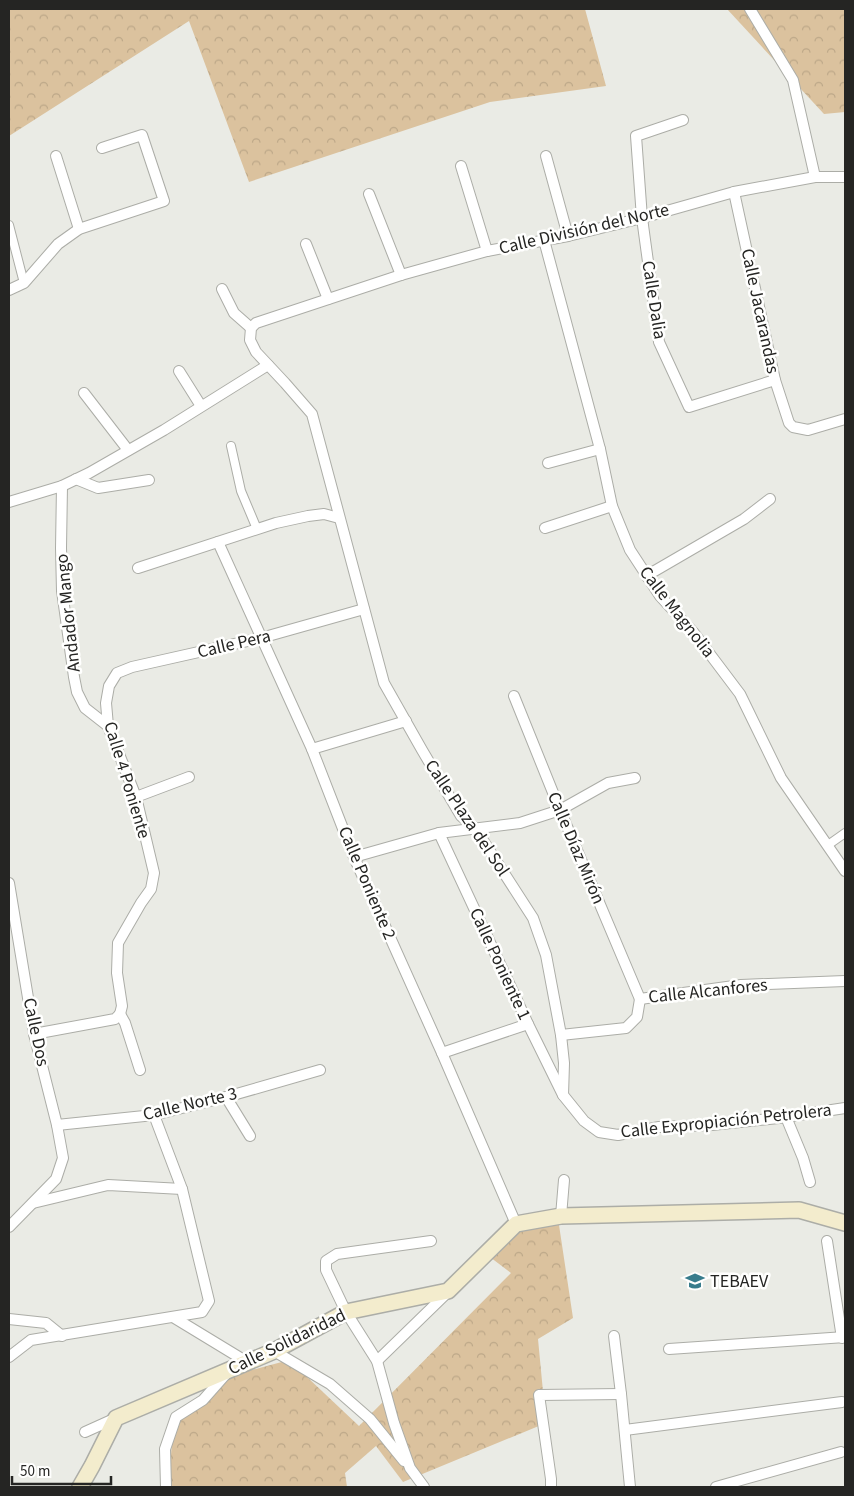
<svg xmlns="http://www.w3.org/2000/svg" width="854" height="1496" viewBox="0 0 854 1496" font-family="'Source Sans 3',sans-serif">
  <defs>
    <pattern id="forest-crowns" width="20" height="18" patternUnits="userSpaceOnUse" patternTransform="scale(1.25)"><rect width="20" height="18" fill="#dbc29e"/><path d="M2 6a3 3 0 1 1 6 0M12 15a3 3 0 1 1 6 0" fill="none" stroke="#bca788"/></pattern>
  </defs>
  <rect width="100%" height="100%" fill="#eaebe5"/>
  <g fill="url(#forest-crowns)">
    <polygon points="9,9 585,9 606,86 490,102 249,182 189,21 9,136"/>
    <polygon points="727,9 845,9 845,112 824,114"/>
    <polygon points="559,1225 573,1318 538,1339 546,1423 403,1482 376,1446 345,1473 347,1487 168,1487 174,1422 222,1378 289,1360 359,1426 511,1273 482,1251 501,1233"/>
  </g>
  <g fill="none" stroke-linecap="round" stroke-linejoin="round">
    <g stroke="#acada7" stroke-width="10">
      <g id="pedestrian">
        <polyline points="9,225 24,283"/>
        <polyline points="231,446 241,491 257,529"/>
        <polyline points="828,845 845,833"/>
      </g>
    </g>
    <g stroke="#acada7" stroke-width="12">
      <g id="minor">
        <polyline points="750,9 793,80 815,177"/>
        <polyline points="683,120 636,136 642,218 659,342 689,407 775,380"/>
        <polyline points="56,156 79,229"/>
        <polyline points="546,156 568,236"/>
        <polyline points="461,166 487,251"/>
        <polyline points="734,192 775,380 789,423 793,427 808,430 845,419"/>
        <polyline points="369,194 401,275"/>
        <polyline points="544,240 600,449 612,506 630,550 660,596 694,633 740,694 781,778 845,871"/>
        <polyline points="306,244 328,299"/>
        <polyline points="222,289 234,313 251,328"/>
        <polyline points="9,290 24,283 58,244 79,229 164,201 142,135 102,148"/>
        <polyline points="179,371 201,406"/>
        <polyline points="84,393 128,450"/>
        <polyline points="548,463 600,449"/>
        <polyline points="76,479 98,488 149,480"/>
        <polyline points="62,486 61,548 62,591 74,677 77,692 85,708 108,726"/>
        <polyline points="9,502 62,486 89,473 164,430 268,365"/>
        <polyline points="545,528 612,506"/>
        <polyline points="218,542 312,749 354,857 442,1053 516,1224"/>
        <polyline points="138,568 276,523 308,516 324,514 339,518"/>
        <polyline points="646,576 744,519 770,499"/>
        <polyline points="514,696 560,810 640,999"/>
        <polyline points="312,749 406,721"/>
        <polyline points="136,797 189,777"/>
        <polyline points="439,833 528,1024 563,1095 584,1121 599,1132 618,1135 659,1127 712,1125 779,1118 845,1108"/>
        <polyline points="354,857 439,833 520,823 560,810 608,783 635,778"/>
        <polyline points="9,883 34,1034 57,1125 63,1158 56,1179 9,1227"/>
        <polyline points="640,999 741,985 845,981"/>
        <polyline points="120,1014 122,1006 117,973 118,943 141,903 151,889 154,873 136,797 108,726 106,703 109,686 117,673 132,667 261,638 364,609"/>
        <polyline points="120,1014 125,1023 140,1070"/>
        <polyline points="34,1034 115,1019 120,1014"/>
        <polyline points="561,1035 626,1028 637,1017 640,999"/>
        <polyline points="442,1053 528,1024"/>
        <polyline points="563,1095 564,1063 561,1035 546,955 533,918 475,828 461,816 422,750 384,683 312,414 285,383 256,352 250,340 251,328 256,323 401,275 487,251 568,236 642,218 734,192 815,177 845,177"/>
        <polyline points="226,1097 250,1136"/>
        <polyline points="786,1117 803,1158 810,1182"/>
        <polyline points="57,1125 154,1115 226,1097 320,1070"/>
        <polyline points="33,1203 108,1185 182,1189"/>
        <polyline points="561,1216 564,1180"/>
        <polyline points="827,1241 842,1338"/>
        <polyline points="173,1317 247,1362"/>
        <polyline points="9,1319 46,1323 62,1336"/>
        <polyline points="614,1336 621,1394 630,1487"/>
        <polyline points="669,1349 845,1337"/>
        <polyline points="274,1351 330,1384 370,1419 404,1461"/>
        <polyline points="9,1357 31,1340 202,1312 209,1301 182,1189 154,1115"/>
        <polyline points="377,1361 448,1292"/>
        <polyline points="625,1430 842,1402"/>
        <polyline points="85,1432 116,1418"/>
        <polyline points="166,1487 165,1449 176,1417 203,1400 226,1374"/>
        <polyline points="424,1487 410,1468 394,1423 377,1361 346,1312 326,1270 326,1261 337,1254 431,1241"/>
        <polyline points="551,1487 551,1479 539,1395 621,1394"/>
        <polyline points="716,1487 841,1452"/>
      </g>
    </g>
    <g stroke="#acada7" stroke-width="18">
      <polyline id="secondary" points="80,1487 92,1466 116,1418 274,1351 346,1312 448,1291 516,1224 561,1216 799,1210 845,1223"/>
    </g>
    <use href="#pedestrian" stroke="#fff" stroke-width="8"/>
    <use href="#minor" stroke="#fff" stroke-width="10"/>
    <use href="#secondary" stroke="#f3eccd" stroke-width="15"/>
  </g>
  <defs>
    <g id="school-bare" transform="scale(1.5)"><path d="M0-5L7-2L0 1L-7-2ZM-4 1L0 2.5L4 1V4Q0 6-4 4Z" fill="#387c8c" stroke="#fffffe" stroke-width="2.5" paint-order="stroke"/></g>
  </defs>
  <g fill-rule="evenodd">
    <use href="#school-bare" x="695" y="1281"/>
  </g>
  <g text-anchor="middle" dominant-baseline="central" stroke-width="5" stroke-linejoin="round" paint-order="stroke">
    <g font-size="18" fill="#252523" stroke="#fffffe">
      <text transform="translate(584 229) rotate(-13)">Calle División del Norte</text>
      <text transform="translate(654 300) rotate(81)">Calle Dalia</text>
      <text transform="translate(760 311) rotate(78)">Calle Jacarandas</text>
      <text transform="translate(677 612) rotate(52)">Calle Magnolia</text>
      <text transform="translate(68 613) rotate(-96)">Andador Mango</text>
      <text transform="translate(234 644) rotate(-13)">Calle Pera</text>
      <text transform="translate(127 780) rotate(73)">Calle 4 Poniente</text>
      <text transform="translate(467 818) rotate(56)">Calle Plaza del Sol</text>
      <text transform="translate(576 848) rotate(67)">Calle Díaz Mirón</text>
      <text transform="translate(367 883) rotate(67)">Calle Poniente 2</text>
      <text transform="translate(500 964) rotate(65)">Calle Poniente 1</text>
      <text transform="translate(708 991) rotate(-6)">Calle Alcanfores</text>
      <text transform="translate(36 1032) rotate(78)">Calle Dos</text>
      <text transform="translate(190 1104) rotate(-13)">Calle Norte 3</text>
      <text transform="translate(726 1121) rotate(-6)">Calle Expropiación Petrolera</text>
      <text transform="translate(287 1342) rotate(-26)">Calle Solidaridad</text>
    </g>
    <g font-size="18" fill="#252523" stroke="#fffffe" text-anchor="start">
      <text x="710" y="1281">TEBAEV</text>
    </g>
  </g>
  <rect width="854" height="1496" fill="none" stroke="#252523" stroke-width="20"/>
  <path d="M12 1476v8h99v-8" fill="none" stroke="#252523" stroke-width="2.5"/>
  <text x="20" y="1476" font-size="15" fill="#252523" stroke="#fffffe" stroke-width="4" paint-order="stroke">50 m</text>
</svg>
